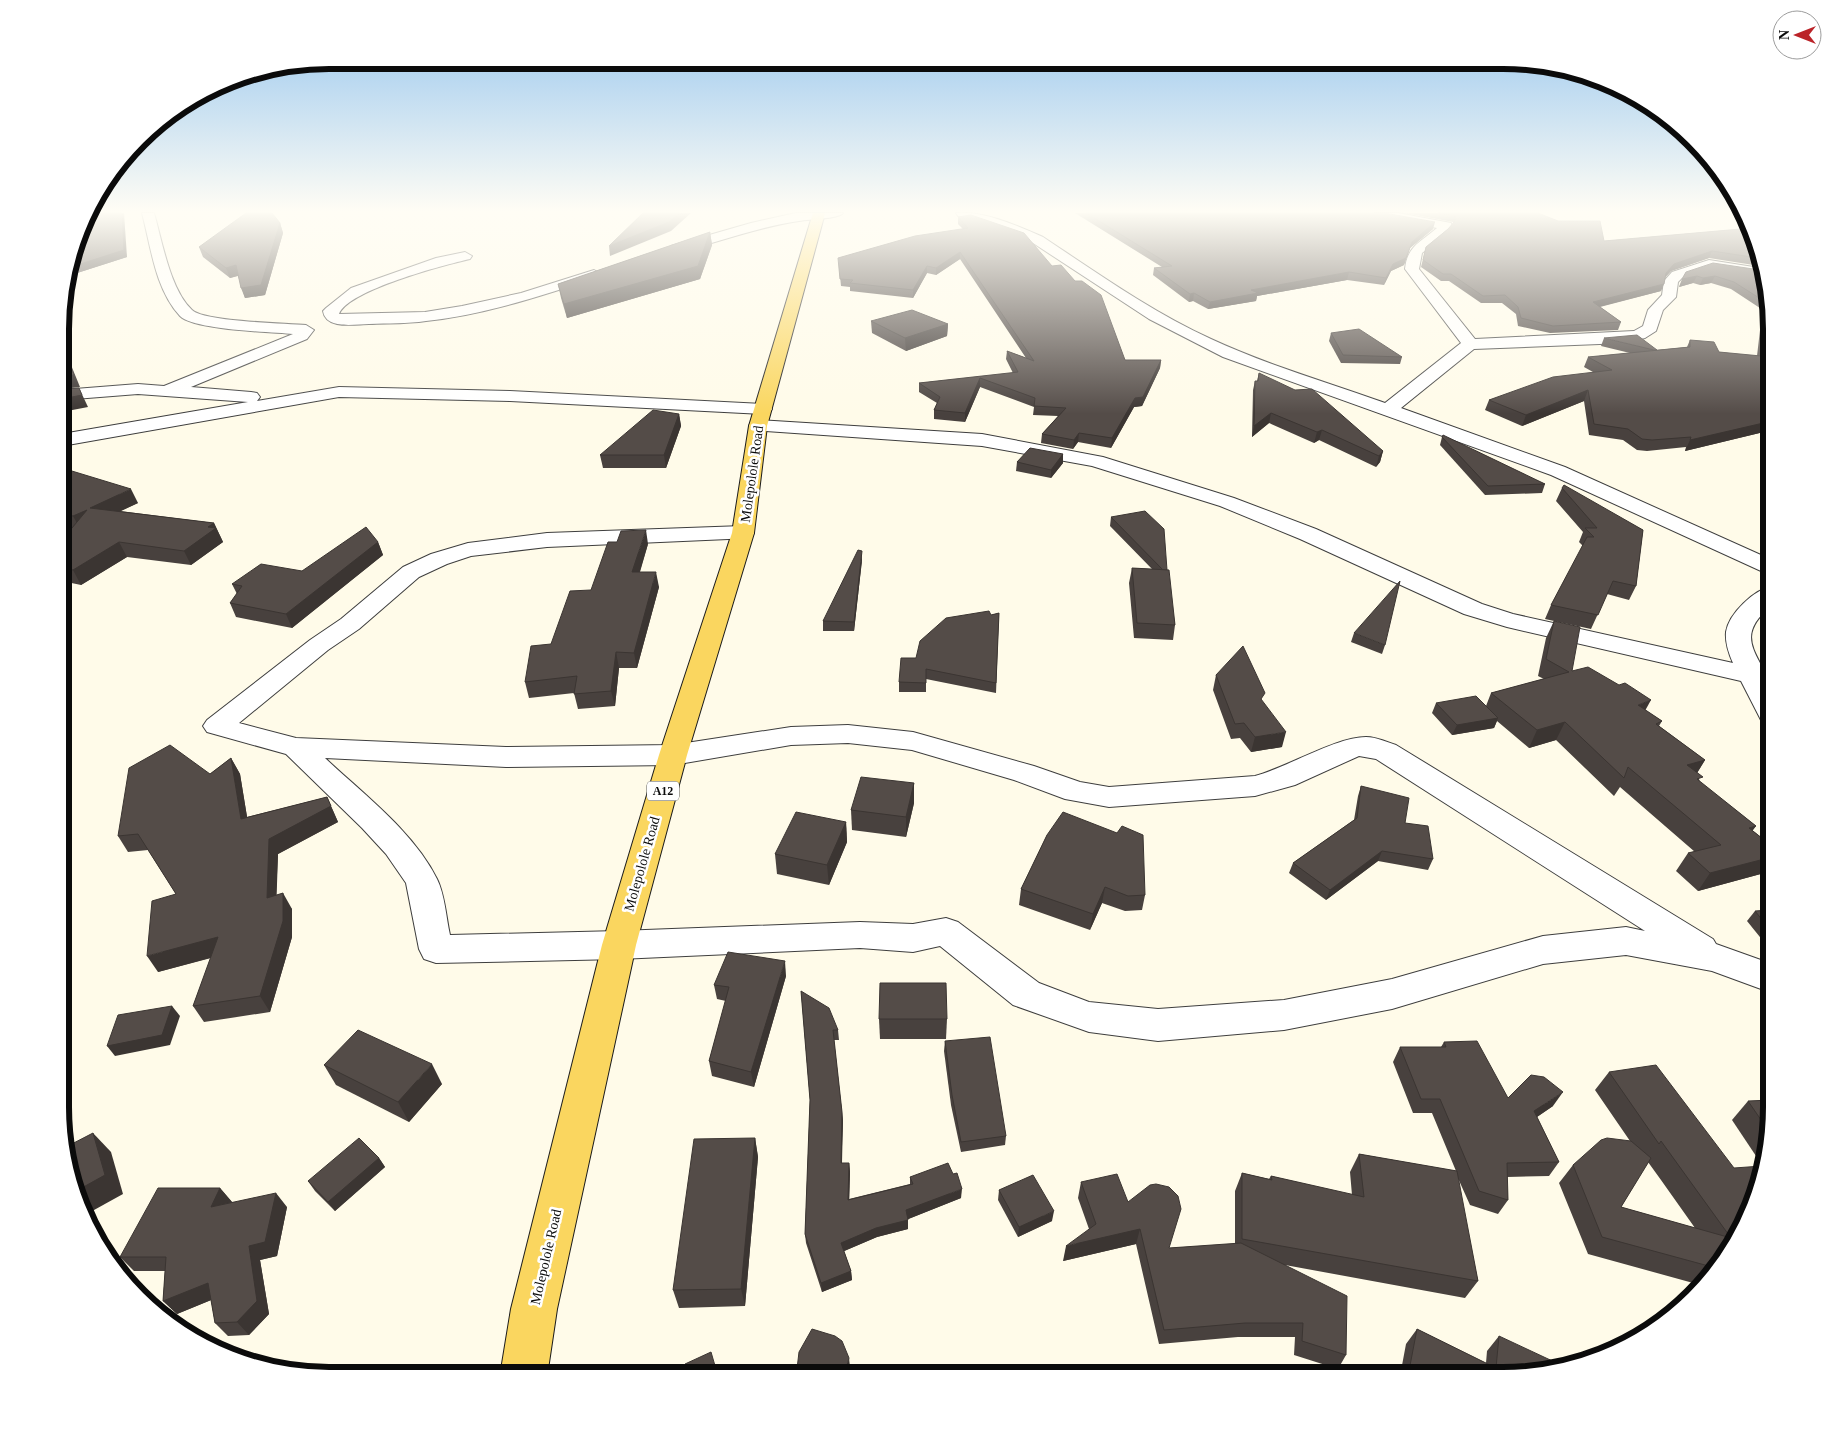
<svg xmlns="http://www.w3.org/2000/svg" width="1832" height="1436" viewBox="0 0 1832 1436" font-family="'Times New Roman',serif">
  <rect width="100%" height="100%" fill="#fffbe9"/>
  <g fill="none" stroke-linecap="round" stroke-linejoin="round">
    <g stroke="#3e3e3e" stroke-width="2">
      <g id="street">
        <path d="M142,213H154C162,240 170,290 192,310C205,322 284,323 306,325L314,330L307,339L191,387L251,392L257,393L260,397L257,401L339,387L510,391L763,404L769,405L772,409L769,413L763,414L510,401L339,397L62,446V434L248,402L138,394L62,400V390L138,384L164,386L293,334C271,332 194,330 180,316C155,289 151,247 142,213Z"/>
        <path d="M796,213H843C838,219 809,219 799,221C757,227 717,243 676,253L669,249L671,246L751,223Z"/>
        <path d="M956,213C983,210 1018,226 1043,237C1097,273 1152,312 1211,339C1267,365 1327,382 1385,403L1461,343L1405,269C1407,246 1421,242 1437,228L1377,216L1375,213H1398L1451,223L1452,226L1445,235L1422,253L1419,269L1475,339L1634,331L1643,326L1648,310L1662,295L1664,281L1672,272L1709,260L1760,268L1761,276L1710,268L1682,278L1678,282L1676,297L1663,310L1656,331L1645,338L1625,343L1474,349L1401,408L1565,467L1772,560V576L1551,475L1223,357L1149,319L1033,243L1016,235L958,216Z"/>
        <path d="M465,252L472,256L470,259C444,265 348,290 339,314L425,312L462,306L521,293L594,270L601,274L599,277C543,295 485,315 426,321C407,324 388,323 369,324C355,324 326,330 323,311L326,308L351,288L436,258Z"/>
        <path d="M758,420L982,434L1103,457L1234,498L1316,529L1482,604L1513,614L1733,663C1729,654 1725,643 1726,632C1729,613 1754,590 1772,586V605C1731,639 1761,653 1772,690C1774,700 1772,714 1772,725L1762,722L1741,681L1507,627L1464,614L1300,539L1220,506L1092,466L982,446L751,430L749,426L751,422Z"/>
        <path d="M743,526L751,528L754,533L751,538L547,547L471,556L447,564L419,577L359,629L328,650L239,723L296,738L506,747L673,745L791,727L848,725L913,732L1034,766L1080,782L1109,787L1255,776C1288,767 1336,737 1366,737C1376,737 1387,742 1396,745L1713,939L1716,944L1772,964V993L1712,971L1626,955L1543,964L1392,1009L1284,1030L1158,1041L1089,1032L1013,1005L940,946L913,952L860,948L619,959L436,963L424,959L419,949L406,883L386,854L362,828L286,754L207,732L203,726L207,720L310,640L341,619L403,567L431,554L468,543L547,533ZM848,743L912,750L1014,780L1065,799L1109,807L1255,796L1295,785L1359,756L1376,759L1645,931L1626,927L1543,936L1392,979L1284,1000L1158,1009L1089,1002L1039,983L958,922L946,918L913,924L860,922L619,931L450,935C446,917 445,895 437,879C414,832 362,793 325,758L506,767L673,765L791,745Z"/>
      </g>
    </g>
    <g stroke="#1c1c1c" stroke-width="2">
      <polygon id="primary" points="813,213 825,213 767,426 754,533 687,755 636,945 557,1309 547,1376 500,1376 511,1309 602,945 659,755 732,533 749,426"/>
    </g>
    <use href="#street" fill="#fff" fill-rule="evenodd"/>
    <use href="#primary" fill="#fad65f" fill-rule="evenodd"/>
  </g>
  <g fill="#48413e" fill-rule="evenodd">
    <polygon points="90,213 127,257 74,274 69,273"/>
    <polygon points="1075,213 1384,213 1433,229 1410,248 1404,265 1391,271 1384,285 1347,280 1257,296 1256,301 1208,309 1193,301 1189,302 1153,275 1154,268 1162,267"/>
    <polygon points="1405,213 1466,213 1604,241 1752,228 1760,266 1709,258 1671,271 1665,277 1661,291 1600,307 1621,322 1618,330 1550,333 1518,326 1516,314 1502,303 1481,303 1449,281 1441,281 1421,267 1426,247 1448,229 1453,224 1453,222"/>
    <polygon points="958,217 1125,360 1161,360 1160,368 1142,406 1134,407 1111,448 1078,442 1073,449 1041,443 1042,434 1058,416 1033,415 1034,407 980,387 965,422 934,419 934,410 937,403 919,392 919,383 1013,373 1006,359 1007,351 1026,358 960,259 936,275 927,273 913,298 850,291 850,287 841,286 839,266 963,229 958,224"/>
    <polygon points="280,223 283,233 265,295 245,298 238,276 230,278 203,257 199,247"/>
    <polygon points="710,232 712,245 700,279 567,318 561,298 558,284"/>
    <polygon points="1760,270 1769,314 1731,289 1711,283 1700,285 1693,283 1679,287 1686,272"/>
    <polygon points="1765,320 1772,328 1772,430 1685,451 1686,447 1647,451 1637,450 1623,440 1589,435 1584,401 1522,426 1485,410 1489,400 1593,372 1584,367 1588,357 1630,353 1601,346 1604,338 1657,350 1687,347 1690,340 1719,352 1757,356 1760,330"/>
    <polygon points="871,321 948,324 947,336 906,351 872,333"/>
    <polygon points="1331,333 1402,357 1400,364 1341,363 1329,341"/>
    <polygon points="1259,373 1383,451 1380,462 1376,467 1319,440 1314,443 1269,423 1252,437 1253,390 1255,381 1257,381"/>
    <polygon points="679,414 681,426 666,468 603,468 600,455"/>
    <polygon points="1442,437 1545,484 1542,493 1485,495 1440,445"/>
    <polygon points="1063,454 1063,463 1051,478 1016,471 1017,462"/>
    <polygon points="62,468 138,503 120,511 214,523 223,542 191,565 127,557 81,585 62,581 62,540 71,529 62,527"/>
    <polygon points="1562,488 1643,530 1636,586 1629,600 1607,594 1591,629 1545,619 1551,605 1583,546 1579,542 1583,532 1556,501"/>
    <polygon points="1111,517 1167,570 1175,625 1173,640 1134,638 1129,583 1132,568 1152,569 1110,526"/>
    <polygon points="378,542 383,555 292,628 236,617 230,603 237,594 232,584 302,571"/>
    <polygon points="648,544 640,572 659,587 637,668 619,668 615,706 578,709 574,693 529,698 525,682 551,644 591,590"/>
    <polygon points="862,560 854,631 823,631 823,621"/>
    <polygon points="999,613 996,693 926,679 926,692 899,692 899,682 916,658 991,615"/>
    <polygon points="1554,621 1572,671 1645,710 1662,721 1659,726 1705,760 1697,773 1700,782 1756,826 1752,830 1772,846 1772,867 1768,872 1698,891 1676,871 1688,853 1695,852 1620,787 1614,796 1556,740 1529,748 1497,721 1494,728 1452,735 1432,713 1436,703 1486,706 1491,693 1544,679 1538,676 1546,638"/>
    <polygon points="1354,633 1385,645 1382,654 1351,642"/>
    <polygon points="1216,675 1282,747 1251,752 1240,738 1231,739 1213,690"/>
    <polygon points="231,758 240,774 247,817 327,797 338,822 278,854 276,895 292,909 292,937 270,1012 204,1022 193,1006 211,958 158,972 176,894 148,850 128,852 118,836 210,774"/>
    <polygon points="914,783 914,803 906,837 852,830 851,810"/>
    <polygon points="1361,786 1405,823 1433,859 1428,870 1378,861 1326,900 1289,873 1293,863 1354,820 1358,796"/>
    <polygon points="846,822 847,842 829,885 777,874 775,854"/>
    <polygon points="1047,835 1145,895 1142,910 1125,911 1102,903 1090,930 1019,905 1021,889"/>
    <polygon points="1772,910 1772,952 1747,921 1755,911"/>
    <polygon points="786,976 754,1087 712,1076 709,1061 726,1001 717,999 714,985"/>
    <polygon points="801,991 838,1030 839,1040 834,1040 843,1121 842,1163 849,1163 850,1172 849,1199 910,1184 910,1177 961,1198 908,1219 908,1229 877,1237 844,1251 851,1271 852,1280 822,1292 806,1243 805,1234 810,1100"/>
    <polygon points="1771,1003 1771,1027 1764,1013"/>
    <polygon points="879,1019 947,1019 946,1039 880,1039"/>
    <polygon points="945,1041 1006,1136 1005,1145 961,1152 951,1105 944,1051"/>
    <polygon points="1444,1042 1508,1098 1553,1106 1537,1117 1559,1162 1549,1176 1507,1177 1508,1200 1498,1214 1470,1205 1457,1176 1478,1281 1465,1298 1285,1265 1346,1355 1338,1369 1294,1355 1295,1337 1238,1337 1159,1344 1136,1244 1063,1261 1089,1229 1078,1198 1081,1182 1128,1202 1169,1248 1235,1244 1235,1191 1242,1173 1269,1179 1271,1176 1352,1195 1350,1172 1359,1154 1456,1171 1432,1113 1413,1113 1393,1062 1400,1047 1441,1047"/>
    <polygon points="324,1065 442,1084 409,1122 336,1085"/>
    <path d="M1609,1072L1751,1211L1704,1286L1588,1254L1559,1183L1573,1165L1630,1141L1595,1090ZM1648,1162L1661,1180L1695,1228L1621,1207Z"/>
    <polygon points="1748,1101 1771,1125 1762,1165 1732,1120"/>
    <polygon points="755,1138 758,1157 745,1306 679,1308 673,1290"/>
    <polygon points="379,1158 385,1167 335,1211 315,1191 308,1181"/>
    <polygon points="220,1188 232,1202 287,1207 277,1256 260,1260 269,1314 249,1335 228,1336 215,1323 211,1300 177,1314 163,1301 165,1271 134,1271 120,1257"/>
    <polygon points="999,1190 1052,1221 1018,1237 998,1200"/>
    <polygon points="1417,1329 1486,1363 1487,1351 1499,1336 1504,1376 1400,1376 1406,1344"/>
  </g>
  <g fill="#3b3532">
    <polygon points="122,213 124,213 127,257 74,274 71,267"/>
    <polygon points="680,213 691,213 671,231 610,256 609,246"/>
    <polygon points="1435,222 1433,229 1410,248 1404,265 1391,271 1384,285 1386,278 1393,264 1412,242"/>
    <polygon points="280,223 283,233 265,295 245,298 241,288"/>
    <polygon points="710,232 712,245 700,279 567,318 564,304"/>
    <polygon points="1712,251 1709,258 1671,271 1663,280 1666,273 1674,264"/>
    <polygon points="960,252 960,259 936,275 936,268"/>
    <polygon points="236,265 240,275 230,278 226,268"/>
    <polygon points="927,266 927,273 913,298 913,290"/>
    <polygon points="1349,272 1347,280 1257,296 1256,301 1208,309 1210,302 1251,290"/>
    <polygon points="1697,276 1693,283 1679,287 1682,279"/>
    <polygon points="1715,276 1711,283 1700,285 1703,278"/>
    <polygon points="1664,284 1661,291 1590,309 1593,302"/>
    <polygon points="1194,293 1193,301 1189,302 1190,294"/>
    <polygon points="948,324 947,336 906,351 905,338"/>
    <polygon points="62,343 80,387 62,389"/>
    <polygon points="1161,360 1160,368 1142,406 1134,407 1111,448 1112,438 1135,398"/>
    <polygon points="980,378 980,387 965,422 965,413"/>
    <polygon points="79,388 88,407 62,412 62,399"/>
    <polygon points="1588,390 1584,401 1522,426 1526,415"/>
    <polygon points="1271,413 1269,423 1252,437 1254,426"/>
    <polygon points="679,414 681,426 666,468 664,455"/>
    <polygon points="1772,421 1772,430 1685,451 1690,440"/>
    <polygon points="1322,430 1319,440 1314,443 1317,432"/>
    <polygon points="1079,433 1078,442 1073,449 1074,440"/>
    <polygon points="1383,451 1380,462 1376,467 1379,456"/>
    <polygon points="1063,454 1063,463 1051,478 1051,470"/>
    <polygon points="131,489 138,503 98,522 90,508"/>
    <polygon points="87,510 81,530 73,516"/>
    <polygon points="214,523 223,542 191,565 184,551 208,527"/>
    <polygon points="646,530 648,544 635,587 632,572"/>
    <polygon points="119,542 127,557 81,585 73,570"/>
    <polygon points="378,542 383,555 292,628 286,614"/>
    <polygon points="862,551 862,560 854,631 854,622"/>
    <polygon points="656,572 659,587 637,668 634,653"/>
    <polygon points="616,652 619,668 615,706 611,691"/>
    <polygon points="1651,700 1641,718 1638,705"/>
    <polygon points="1498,718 1494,728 1452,735 1457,725"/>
    <polygon points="1565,722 1556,740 1529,748 1537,730"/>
    <polygon points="1286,732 1282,747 1251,752 1255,737"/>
    <polygon points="231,758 240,774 250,835 241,819"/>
    <polygon points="1705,760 1694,778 1687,765"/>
    <polygon points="914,783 914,803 906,837 906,817"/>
    <polygon points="327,797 338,822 278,854 276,914 267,898 269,839"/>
    <polygon points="846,822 847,842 829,885 827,865"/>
    <polygon points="1756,826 1743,844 1749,828"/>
    <polygon points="1382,851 1378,861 1326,900 1330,890"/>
    <polygon points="1772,857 1772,867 1768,872 1698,891 1710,873"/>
    <polygon points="1105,887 1102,903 1090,930 1093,914"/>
    <polygon points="283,893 292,909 292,937 270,1012 260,996"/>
    <polygon points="218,937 228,953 158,972 147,956"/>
    <polygon points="785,961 786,976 754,1087 751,1072"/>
    <polygon points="172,1006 180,1016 170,1045 115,1056 107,1046"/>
    <polygon points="432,1064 442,1084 409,1122 398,1102"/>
    <polygon points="1563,1092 1553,1106 1525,1125 1534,1111"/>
    <polygon points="842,1112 843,1121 841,1172 841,1163"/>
    <polygon points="93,1133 111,1152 123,1194 85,1215 78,1190"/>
    <polygon points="755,1138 758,1157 745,1306 741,1289"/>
    <polygon points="379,1158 385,1167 335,1211 328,1202"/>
    <polygon points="849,1163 850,1172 849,1209 848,1200"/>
    <polygon points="220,1188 232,1202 211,1207"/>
    <polygon points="962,1189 961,1198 906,1220 906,1210"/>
    <polygon points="276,1193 287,1207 277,1256 260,1260 269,1314 249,1335 237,1322 249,1246"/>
    <polygon points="1054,1211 1052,1221 1018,1237 1019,1227"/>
    <polygon points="908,1220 908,1229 877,1237 842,1252 841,1243 876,1228"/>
    <polygon points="1140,1229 1136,1244 1063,1261 1066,1246"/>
    <polygon points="851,1271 852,1280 822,1292 821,1283"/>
    <polygon points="208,1283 221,1296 177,1314 163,1301"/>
    <polygon points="849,1358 850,1367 847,1376 844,1376"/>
    <polygon points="432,1369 437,1376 431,1376"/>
  </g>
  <g fill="#544c48" stroke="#3b3532">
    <polygon points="90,213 122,213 124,250 71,267"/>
    <polygon points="246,213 272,213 280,223 261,285 241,288 236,265 226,268 199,247"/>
    <polygon points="643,213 680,213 669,222 609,246"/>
    <polygon points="1086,213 1384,213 1435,222 1412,242 1406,258 1393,264 1386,278 1349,272 1251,290 1258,293 1210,302 1194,293 1190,294 1154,268 1172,266"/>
    <polygon points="1438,213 1538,213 1558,221 1600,221 1604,241 1752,228 1758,258 1712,251 1674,264 1666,273 1664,284 1593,302 1621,322 1553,326 1521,318 1518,307 1505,295 1483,296 1451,274 1443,274 1423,260 1426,247 1448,229 1455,221 1455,216"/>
    <polygon points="971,215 1024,233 1052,266 1061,265 1075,281 1082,281 1101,295 1125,360 1161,360 1143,397 1135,398 1112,438 1079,433 1074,440 1042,434 1066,408 1034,406 1035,398 980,378 965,413 934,410 940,397 919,383 1018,372 1007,351 1034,361 960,252 936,268 927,266 913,290 850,283 853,280 840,279 838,258 915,236 968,228 958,217"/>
    <polygon points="710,232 698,266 564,304 558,284"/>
    <polygon points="1713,263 1760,270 1767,303 1734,282 1715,276 1703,278 1697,276 1682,279 1686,272"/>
    <polygon points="912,310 948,324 905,338 871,321"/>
    <polygon points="1765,320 1772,326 1772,421 1690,440 1691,437 1652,440 1642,439 1628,429 1594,424 1588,390 1526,415 1489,400 1553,377 1612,370 1588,357 1690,347 1690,340 1714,342 1719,352 1761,356"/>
    <polygon points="1359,329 1402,357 1343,355 1331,333"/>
    <polygon points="1637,335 1657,350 1654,350 1604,338"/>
    <polygon points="62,346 74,375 62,376"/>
    <polygon points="1259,373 1295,390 1312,389 1383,451 1379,456 1322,430 1317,432 1271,413 1254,426 1255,381 1258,381"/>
    <polygon points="79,388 82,395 62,399 62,389"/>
    <polygon points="653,410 679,414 664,455 600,455"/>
    <polygon points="1443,435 1545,484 1488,486 1442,437"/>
    <polygon points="1030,448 1063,454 1051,470 1017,462"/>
    <polygon points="62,468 131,489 90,508 214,523 208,527 216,528 184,551 119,542 73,570 62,568 62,540 87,510 73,516 62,514"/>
    <polygon points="1564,485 1643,530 1636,586 1613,581 1598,615 1551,605 1587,537 1594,537 1585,528 1597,528 1562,488"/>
    <polygon points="1145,511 1164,529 1167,570 1163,570 1111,517"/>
    <polygon points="366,527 378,542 286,614 230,603 242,586 232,584 261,564 302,571"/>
    <polygon points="646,530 632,572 656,572 634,653 616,652 611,691 574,694 577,676 525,682 531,646 551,644 570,591 591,590 608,542 617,542 621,531"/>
    <polygon points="858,550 862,551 854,622 823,621"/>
    <polygon points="1132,568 1169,570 1175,625 1137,623"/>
    <polygon points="1400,581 1385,645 1354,633"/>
    <polygon points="989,611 991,615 999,613 996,683 926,669 926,683 899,682 901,658 916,658 920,641 946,618"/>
    <polygon points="1554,621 1580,627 1572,671 1588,667 1619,685 1625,683 1651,700 1638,705 1662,721 1656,724 1705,760 1687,765 1703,777 1697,779 1756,826 1749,828 1772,846 1772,857 1710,873 1688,853 1721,845 1628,767 1624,778 1565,722 1537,730 1491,693 1569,672 1546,659"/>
    <polygon points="1243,646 1265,693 1261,699 1286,732 1255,737 1244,723 1235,724 1216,675"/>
    <polygon points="1476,696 1498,718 1457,725 1436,703"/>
    <polygon points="170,745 210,774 231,758 241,819 327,797 331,806 269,839 267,898 283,893 283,921 260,996 193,1006 218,937 147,956 152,901 176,894 138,834 118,836 129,768"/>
    <polygon points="861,777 914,783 906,817 851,810"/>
    <polygon points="1361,786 1409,798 1405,823 1428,826 1433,859 1382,851 1330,890 1293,863 1357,818"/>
    <polygon points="796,812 846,822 827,865 775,854"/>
    <polygon points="1063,812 1117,833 1122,826 1143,835 1145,895 1128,896 1105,887 1093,914 1021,889 1047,835"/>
    <polygon points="1772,910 1772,932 1755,911"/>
    <polygon points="728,952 785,961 751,1072 709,1061 729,987 714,985"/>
    <polygon points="880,983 946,983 947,1019 879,1019"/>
    <polygon points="801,991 829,1008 838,1030 833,1030 842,1112 841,1163 849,1163 848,1200 913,1184 910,1177 948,1163 953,1174 957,1173 962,1189 906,1210 908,1220 876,1228 841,1243 851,1271 821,1283 805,1234 810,1100"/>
    <polygon points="172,1006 162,1035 107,1046 118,1015"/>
    <polygon points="358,1030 432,1064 398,1102 324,1065"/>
    <polygon points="990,1037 1006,1136 961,1142 952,1095 945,1041"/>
    <polygon points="1477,1041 1508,1098 1531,1075 1544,1077 1563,1092 1534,1111 1559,1162 1507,1163 1508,1200 1479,1191 1440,1099 1421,1099 1400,1047 1446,1047 1444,1042"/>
    <polygon points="1656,1065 1734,1168 1762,1166 1751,1211 1716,1268 1602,1237 1573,1165 1601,1140 1607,1138 1631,1141 1651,1158 1621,1207 1731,1238 1661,1141 1659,1144 1609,1072"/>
    <polygon points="1771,1100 1771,1125 1770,1133 1748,1101"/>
    <polygon points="93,1133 105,1175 78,1190 66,1147"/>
    <polygon points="359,1138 379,1158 328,1202 308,1181"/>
    <polygon points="755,1138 741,1289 673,1290 694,1139"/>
    <polygon points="1359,1154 1457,1171 1478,1281 1242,1239 1242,1173 1272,1180 1271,1176 1364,1197"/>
    <polygon points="1117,1174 1128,1202 1150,1185 1156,1184 1169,1187 1178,1196 1181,1209 1169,1248 1241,1243 1347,1296 1346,1355 1302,1341 1303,1323 1245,1323 1164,1330 1140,1229 1066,1246 1096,1224 1081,1182"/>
    <polygon points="1033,1175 1054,1211 1019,1227 999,1190"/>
    <polygon points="158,1188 220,1188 211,1207 276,1193 265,1242 249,1246 257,1301 237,1322 215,1323 208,1283 163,1301 166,1257 120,1257"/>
    <polygon points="812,1329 835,1336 842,1341 849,1358 844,1376 799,1376 797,1369 799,1352"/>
    <polygon points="1417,1329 1496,1368 1499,1336 1561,1365 1504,1376 1408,1376"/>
    <polygon points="711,1352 718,1376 688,1376 685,1364"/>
    <polygon points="432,1369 431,1376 382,1375"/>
  </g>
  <linearGradient id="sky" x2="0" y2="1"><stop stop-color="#91c3ee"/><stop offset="0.51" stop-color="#fffdf5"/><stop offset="1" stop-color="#fffdf5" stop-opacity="0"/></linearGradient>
  <rect width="1832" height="414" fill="url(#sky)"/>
  <g text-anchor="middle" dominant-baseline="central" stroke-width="5" stroke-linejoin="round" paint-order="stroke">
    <rect fill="#fff" stroke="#545454" stroke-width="1" x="647" y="781.5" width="32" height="19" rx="4"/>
    <g font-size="12" font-weight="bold" fill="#0b0b0b">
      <text x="663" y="791">A12</text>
    </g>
    <g font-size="14" fill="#0b0b0b" stroke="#fff">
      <text transform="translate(752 474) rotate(-82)">Molepolole Road</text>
      <text transform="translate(642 864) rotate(-74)">Molepolole Road</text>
      <text transform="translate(546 1257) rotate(-77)">Molepolole Road</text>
    </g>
  </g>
  <path d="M0 0H1832V1436H0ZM329 69H1503A260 260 0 0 1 1763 329V1107A260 260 0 0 1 1503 1367H329A260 260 0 0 1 69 1107V329A260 260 0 0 1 329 69Z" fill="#fff" fill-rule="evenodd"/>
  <path fill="none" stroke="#0b0b0b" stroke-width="6" d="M329 69H1503A260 260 0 0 1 1763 329V1107A260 260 0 0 1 1503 1367H329A260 260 0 0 1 69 1107V329A260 260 0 0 1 329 69Z"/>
  <g transform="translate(1797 35) rotate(270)"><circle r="24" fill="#ffffff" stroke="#9d9d9d"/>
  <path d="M0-4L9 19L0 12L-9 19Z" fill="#bb2328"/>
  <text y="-8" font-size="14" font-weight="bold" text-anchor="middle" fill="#0b0b0b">N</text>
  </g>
</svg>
